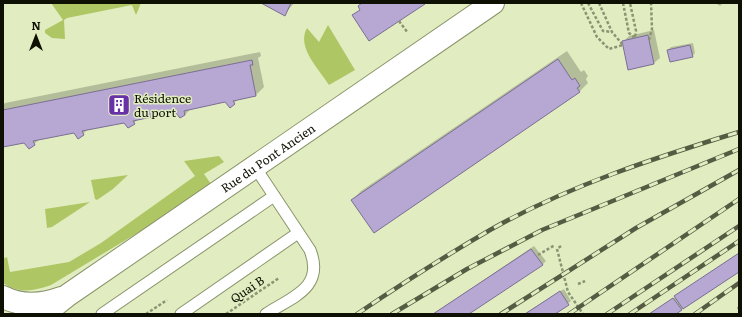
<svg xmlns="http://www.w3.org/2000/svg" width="742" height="317" viewBox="0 0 742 317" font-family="Literata,serif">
  <rect width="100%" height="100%" fill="#e1edc0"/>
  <g fill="#afc665">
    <polygon points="51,3 141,3 136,15 132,5 67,18 64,20 65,39 52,38 45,33 45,30 63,20"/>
    <path d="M328,25L355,70L329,85C319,69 296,47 307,28L319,42Z"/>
    <path d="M219,156L224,162L204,174L211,184L154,223L51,285C34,291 19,294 3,283V259L7,257L10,272L69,262L101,243L195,176L184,161Z"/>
    <polygon points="128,175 113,189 97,200 95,199 91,180"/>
    <polygon points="90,202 52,227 47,228 45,209"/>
  </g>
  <g fill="#0003">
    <polygon points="263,3 294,3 285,14"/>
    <polygon points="715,3 723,3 720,6"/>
    <polygon points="654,30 660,58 654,63 629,69 623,42 629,36"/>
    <polygon points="693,43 695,53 692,56 668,50 671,47"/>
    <polygon points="567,51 581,72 584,70 588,76 586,79 588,83 580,91 374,232 352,200 361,191"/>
    <polygon points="260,52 261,56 258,58 264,87 256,95 239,98 230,107 226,101 191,108 185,115 176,111 138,119 134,123 125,121 88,129 83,134 75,132 40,139 34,144 25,142 3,146 3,105 5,103"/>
    <polygon points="534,246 546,261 543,264 467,314 433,314"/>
    <polygon points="739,253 739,271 674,314 650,314"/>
    <polygon points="564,289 571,301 553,314 524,314"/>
  </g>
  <g fill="#b6a8d2" stroke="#7b6e95">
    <polygon points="261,3 291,3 285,16"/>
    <polygon points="362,3 425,3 425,4 369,41 352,15 360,10 358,6"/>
    <polygon points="648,35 654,64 628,70 622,41"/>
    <polygon points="690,45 693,57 670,62 667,50"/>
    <polygon points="558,59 572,80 575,78 580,86 577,88 580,92 374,233 351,200"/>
    <polygon points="252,60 253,65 250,65 256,96 233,101 235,104 230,108 225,102 184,111 185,115 180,118 175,112 133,121 135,124 128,128 124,123 82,131 84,135 78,139 74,133 33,141 35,145 29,149 24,143 3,147 3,110"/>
    <polygon points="531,249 543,265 469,314 433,314"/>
    <polygon points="739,253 739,272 683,309 674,296"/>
    <polygon points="560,291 569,305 555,314 525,314"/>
    <polygon points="673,298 682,310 676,314 649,314"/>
  </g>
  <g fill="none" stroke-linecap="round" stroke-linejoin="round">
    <g stroke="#89946a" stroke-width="13">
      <g id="service">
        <path d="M255,167L310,250C325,288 292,297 266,314"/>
        <polyline points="102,314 274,196"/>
        <polyline points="181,314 298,233"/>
      </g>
    </g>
    <g stroke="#89946a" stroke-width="24">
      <g id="primary">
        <path d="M3,297C21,306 42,305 61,298"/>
        <path id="s1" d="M44,314L68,295L493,3"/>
      </g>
    </g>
    <g stroke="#8a9373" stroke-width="2.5" stroke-dasharray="3 2" stroke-linecap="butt">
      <polyline points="581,3 597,37 609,49 623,45 612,32 599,3"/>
      <polyline points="588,3 603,31 612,32"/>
      <polyline points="623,3 629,33 635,38 636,31 630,3"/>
      <polyline points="399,21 408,33"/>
      <polyline points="649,40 652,29 651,3"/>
      <polyline points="561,246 557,249 568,292 583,314"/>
      <polyline points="538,255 555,245"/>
      <polyline points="578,284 585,281"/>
      <polyline points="738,307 739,309"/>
      <polyline points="146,314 167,300"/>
      <polyline points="226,314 279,278"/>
    </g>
    <use href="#service" stroke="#fff" stroke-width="11"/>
    <use href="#primary" stroke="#fff" stroke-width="22"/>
    <g stroke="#565c44" stroke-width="4.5">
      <g id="rail">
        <path d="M357,314C400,285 445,256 490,230C568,186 654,158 739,132"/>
        <polyline points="392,314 467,269 542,230 739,149"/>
        <polyline points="501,314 636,228 739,170"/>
        <polyline points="569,314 739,199"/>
        <polyline points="607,314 739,226"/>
        <polyline points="630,314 739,241"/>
        <polyline points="695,314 739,283"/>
      </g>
    </g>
    <use href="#rail" stroke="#e1edc0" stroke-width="3" stroke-dasharray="9" stroke-linecap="butt"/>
  </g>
  <defs>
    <g id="building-square" transform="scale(1.15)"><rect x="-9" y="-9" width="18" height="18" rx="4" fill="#6831a8" stroke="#e1edc0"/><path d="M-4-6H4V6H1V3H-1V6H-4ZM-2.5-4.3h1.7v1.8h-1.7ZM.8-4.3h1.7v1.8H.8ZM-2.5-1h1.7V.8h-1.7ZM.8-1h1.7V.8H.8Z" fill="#fff"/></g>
  </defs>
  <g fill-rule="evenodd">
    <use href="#building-square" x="119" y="105"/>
  </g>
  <g text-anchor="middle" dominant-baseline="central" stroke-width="3" stroke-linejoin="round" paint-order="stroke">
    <g font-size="12" fill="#0d1003" stroke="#e1edc0" text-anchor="start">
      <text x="134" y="98">Résidence<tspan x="134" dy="14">du port</tspan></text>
    </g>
    <g font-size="12" fill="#0d1003" stroke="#e1edc0">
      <text stroke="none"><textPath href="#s1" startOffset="273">Rue du Pont Ancien</textPath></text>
      <text transform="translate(247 289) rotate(-34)">Quai B</text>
    </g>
  </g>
  <rect width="742" height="317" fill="none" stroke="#0d1003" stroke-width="8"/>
  <g transform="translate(36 36)" stroke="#e1edc0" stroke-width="3" paint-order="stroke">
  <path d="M0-3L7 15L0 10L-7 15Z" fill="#0d1003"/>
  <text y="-6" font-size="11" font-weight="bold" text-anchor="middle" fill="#0d1003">N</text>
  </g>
</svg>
